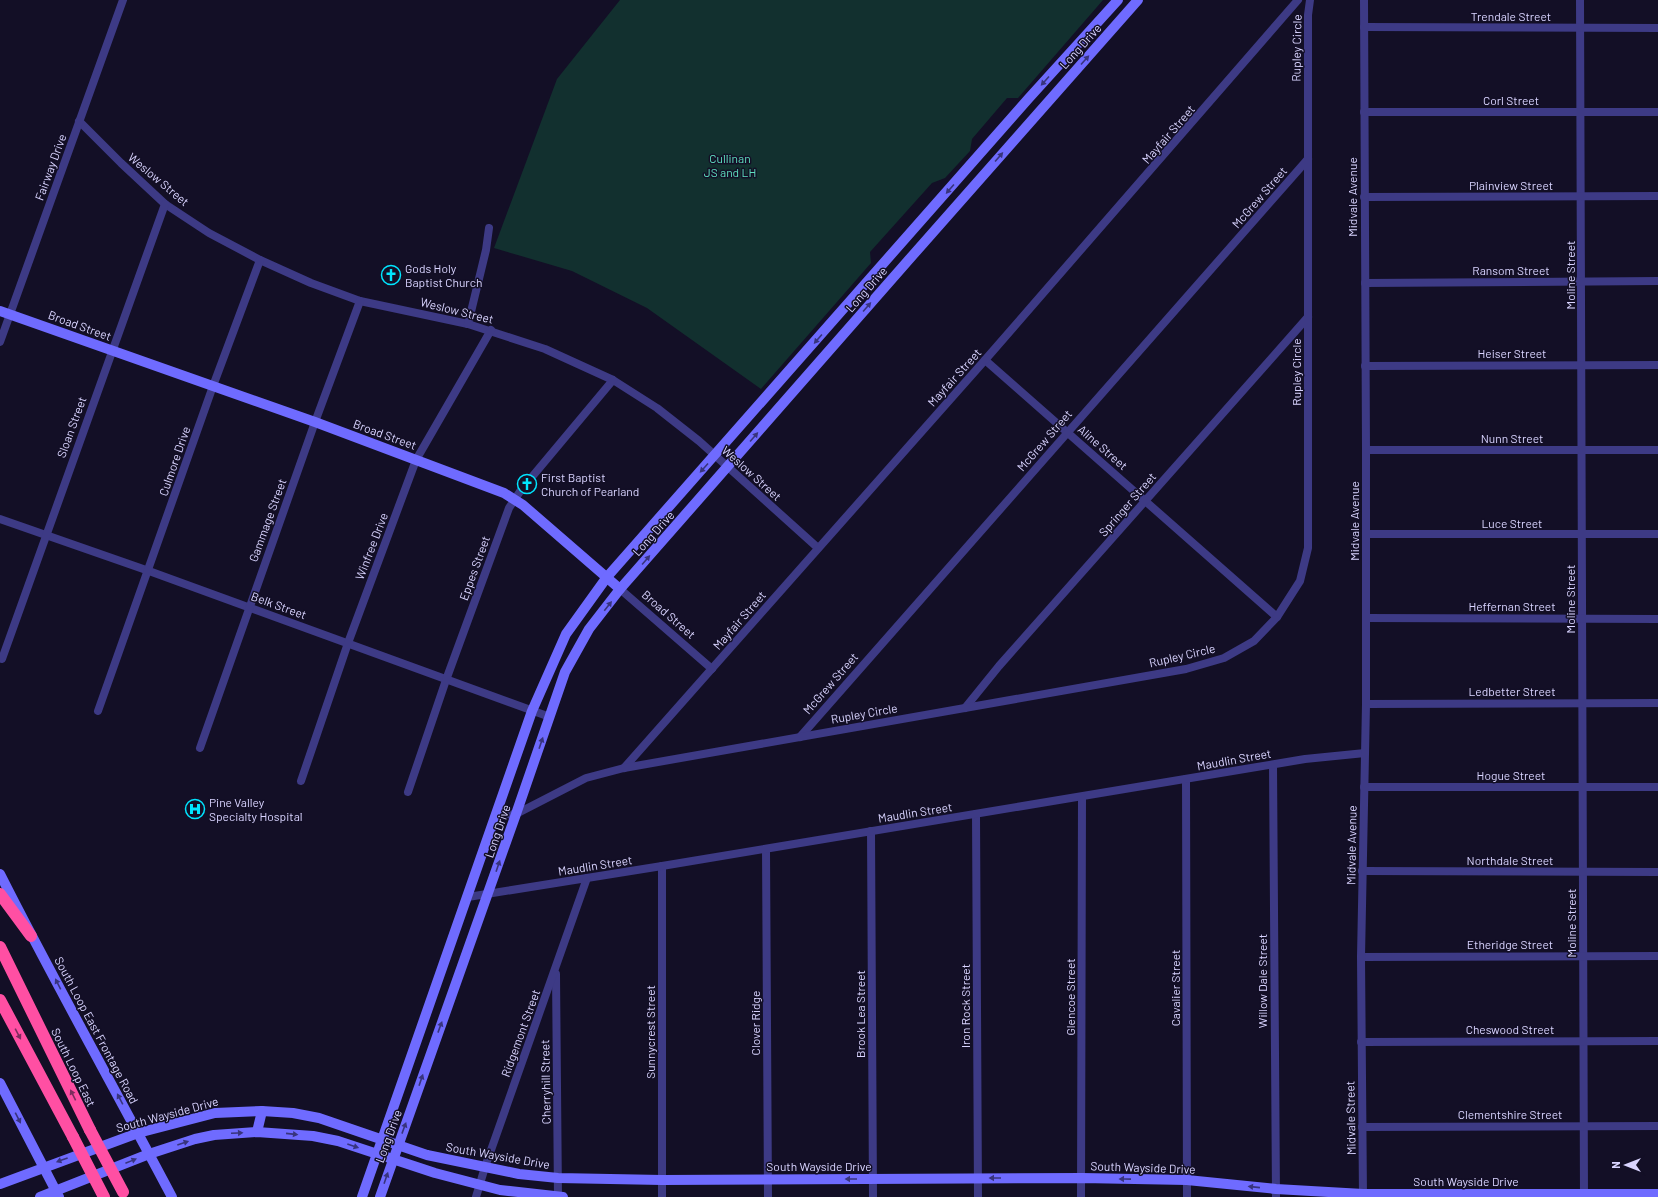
<svg xmlns="http://www.w3.org/2000/svg" width="1658" height="1197" viewBox="0 0 1658 1197" font-family="Barlow,sans-serif">
  <rect width="100%" height="100%" fill="#130f26"/>
  <polygon fill="#12302f" points="620,0 1103,0 1018,98 1007,98 972,139 970,151 945,178 932,183 870,252 871,263 761,389 647,308 572,271 494,248 557,79"/>
  <g fill="none" stroke-linecap="round" stroke-linejoin="round">
    <g stroke="#3d3a85" stroke-width="8">
      <polyline points="1580,0 1584,1197"/>
      <polyline points="1364,27 1658,28"/>
      <polyline points="1364,112 1658,112"/>
      <polyline points="79,121 121,163 165,204 209,233 260,260 311,283 360,301 468,324 545,349 613,380 657,408 699,441 818,548"/>
      <polyline points="1364,197 1658,196"/>
      <polyline points="1365,283 1658,281"/>
      <polyline points="468,324 486,250 489,228"/>
      <polyline points="0,342 123,0"/>
      <polyline points="985,360 1277,617"/>
      <polyline points="1365,366 1658,365"/>
      <polyline points="1366,450 1658,450"/>
      <polyline points="0,519 149,571 550,717"/>
      <polyline points="1366,534 1658,534"/>
      <polyline points="620,589 712,669"/>
      <polyline points="1366,618 1658,619"/>
      <polyline points="2,659 165,204"/>
      <polyline points="1366,704 1658,703"/>
      <polyline points="965,708 999,666 1308,317"/>
      <polyline points="98,711 213,386 260,260"/>
      <polyline points="800,737 1308,159"/>
      <polyline points="200,748 315,422 360,301"/>
      <polyline points="1273,765 1276,1197"/>
      <polyline points="624,768 985,360 1298,0"/>
      <polyline points="1186,779 1187,1197"/>
      <polyline points="301,781 348,643 416,460 491,330"/>
      <polyline points="1364,787 1658,787"/>
      <polyline points="408,792 446,680 509,508 521,490 613,380"/>
      <polyline points="976,814 978,1197"/>
      <polyline points="496,815 516,814 586,778 624,768 1186,669 1224,658 1254,641 1277,617 1300,581 1308,548 1308,15 1310,0"/>
      <polyline points="871,831 873,1197"/>
      <polyline points="766,849 768,1197"/>
      <polyline points="662,866 662,1197"/>
      <polyline points="1362,871 1658,872"/>
      <polyline points="468,897 662,866 1305,759 1365,753"/>
      <polyline points="1361,957 1658,956"/>
      <polyline points="556,974 558,1197"/>
      <polyline points="1361,1042 1658,1041"/>
      <polyline points="1362,1127 1658,1126"/>
      <polyline points="476,1197 485,1167 587,878"/>
      <polyline points="1081,1197 1082,797"/>
      <polyline points="1363,1197 1361,957 1366,704 1366,450 1364,0"/>
    </g>
    <g stroke="#6f6bff" stroke-width="10">
      <polyline points="0,311 315,422 504,493 523,505 620,589"/>
      <path d="M0,874C55,983 115,1089 172,1197"/>
      <polyline points="0,1083 59,1197"/>
      <polyline points="257,1132 262,1111"/>
      <polyline points="0,1184 138,1133 215,1113 262,1111 293,1113 319,1118 427,1155 519,1174 558,1178 662,1180 1082,1178 1187,1180 1276,1189 1363,1194 1658,1194"/>
      <polyline points="40,1197 149,1154 195,1139 214,1135 257,1132 313,1136 338,1141 435,1173 500,1190 563,1197"/>
      <polyline points="362,1197 532,711 566,634 607,577 1029,98 1118,0"/>
      <polyline points="380,1197 516,814 565,672 589,629 620,589 913,255 1138,0"/>
    </g>
    <g stroke="#ff4fa3" stroke-width="12">
      <polyline points="0,894 31,936"/>
      <polyline points="0,947 90,1130"/>
      <polyline points="0,1000 73,1137"/>
    </g>
    <g stroke="#ff4fa3" stroke-width="12">
      <polyline points="90,1130 123,1192"/>
      <polyline points="73,1137 104,1197"/>
    </g>
  </g>
  <defs><path id="oneway-solid" d="M-6-.8H1V-3.2L6.5 0L1 3.2V.8H-6Z"/></defs>
  <g fill="#38347d">
    <use href="#oneway-solid" transform="translate(1085 60) rotate(-48)"/>
    <use href="#oneway-solid" transform="translate(1045 81) rotate(132)"/>
    <use href="#oneway-solid" transform="translate(999 157) rotate(-49)"/>
    <use href="#oneway-solid" transform="translate(950 189) rotate(131)"/>
    <use href="#oneway-solid" transform="translate(867 307) rotate(-49)"/>
    <use href="#oneway-solid" transform="translate(818 339) rotate(131)"/>
    <use href="#oneway-solid" transform="translate(754 437) rotate(-49)"/>
    <use href="#oneway-solid" transform="translate(704 468) rotate(132)"/>
    <use href="#oneway-solid" transform="translate(646 560) rotate(-49)"/>
    <use href="#oneway-solid" transform="translate(608 606) rotate(-52)"/>
    <use href="#oneway-solid" transform="translate(541 743) rotate(-71)"/>
    <use href="#oneway-solid" transform="translate(498 866) rotate(-71)"/>
    <use href="#oneway-solid" transform="translate(58 984) rotate(-117)"/>
    <use href="#oneway-solid" transform="translate(440 1027) rotate(-70)"/>
    <use href="#oneway-solid" transform="translate(421 1080) rotate(-71)"/>
    <use href="#oneway-solid" transform="translate(120 1099) rotate(-118)"/>
    <use href="#oneway-solid" transform="translate(18 1118) rotate(63)"/>
    <use href="#oneway-solid" transform="translate(404 1128) rotate(-70)"/>
    <use href="#oneway-solid" transform="translate(237 1133) rotate(-3)"/>
    <use href="#oneway-solid" transform="translate(292 1134) rotate(6)"/>
    <use href="#oneway-solid" transform="translate(183 1143) rotate(-19)"/>
    <use href="#oneway-solid" transform="translate(353 1146) rotate(19)"/>
    <use href="#oneway-solid" transform="translate(62 1160) rotate(160)"/>
    <use href="#oneway-solid" transform="translate(131 1161) rotate(-22)"/>
    <use href="#oneway-solid" transform="translate(386 1178) rotate(-71)"/>
    <use href="#oneway-solid" transform="translate(995 1178) rotate(-180)"/>
    <use href="#oneway-solid" transform="translate(851 1179) rotate(180)"/>
    <use href="#oneway-solid" transform="translate(1125 1179) rotate(-179)"/>
    <use href="#oneway-solid" transform="translate(1254 1187) rotate(-174)"/>
  </g>
  <g fill="#7d2c5e">
    <use href="#oneway-solid" transform="translate(18 1034) rotate(62)"/>
    <use href="#oneway-solid" transform="translate(73 1095) rotate(-116)"/>
  </g>
  <defs>
    <g id="church-ring" transform="scale(1)"><circle r="9.5" fill="#130f26" stroke="#00e5ff" stroke-width="1.5"/><path d="M-1.2-6h2.4v3.5h3.3v2.4h-3.3V6h-2.4V-.1h-3.3v-2.4h3.3Z" fill="#00e5ff"/></g>
    <g id="hospital-ring" transform="scale(1)"><circle r="9.5" fill="#130f26" stroke="#00e5ff" stroke-width="1.5"/><path d="M-5-5h3v3.5h4V-5h3V5h-3V1.5h-4V5h-3Z" fill="#00e5ff"/></g>
  </defs>
  <g fill-rule="evenodd">
    <use href="#church-ring" x="391" y="275"/>
    <use href="#church-ring" x="527" y="484"/>
    <use href="#hospital-ring" x="195" y="809"/>
  </g>
  <g text-anchor="middle" dominant-baseline="central" stroke-width="3" stroke-linejoin="round" paint-order="stroke">
    <g font-size="12" fill="#d9d4ff" stroke="#130f26">
      <text x="1511" y="16">Trendale Street</text>
      <text transform="translate(1080 46) rotate(-48)">Long Drive</text>
      <text transform="translate(1296 48) rotate(-89)">Rupley Circle</text>
      <text x="1511" y="100">Corl Street</text>
      <text transform="translate(1168 134) rotate(-49)">Mayfair Street</text>
      <text transform="translate(50 167) rotate(-70)">Fairway Drive</text>
      <text transform="translate(159 179) rotate(40)">Weslow Street</text>
      <text x="1511" y="185">Plainview Street</text>
      <text transform="translate(1259 197) rotate(-49)">McGrew Street</text>
      <text transform="translate(1352 197) rotate(-90)">Midvale Avenue</text>
      <text x="1511" y="270">Ransom Street</text>
      <text transform="translate(1570 275) rotate(-90)">Moline Street</text>
      <text transform="translate(866 289) rotate(-49)">Long Drive</text>
      <text transform="translate(457 310) rotate(14)">Weslow Street</text>
      <text transform="translate(80 325) rotate(20)">Broad Street</text>
      <text x="1512" y="353">Heiser Street</text>
      <text transform="translate(1296 372) rotate(-90)">Rupley Circle</text>
      <text transform="translate(954 377) rotate(-48)">Mayfair Street</text>
      <text transform="translate(71 427) rotate(-70)">Sloan Street</text>
      <text transform="translate(385 434) rotate(20)">Broad Street</text>
      <text x="1512" y="438">Nunn Street</text>
      <text transform="translate(1044 440) rotate(-49)">McGrew Street</text>
      <text transform="translate(1103 447) rotate(41)">Aline Street</text>
      <text transform="translate(174 461) rotate(-71)">Culmore Drive</text>
      <text transform="translate(752 473) rotate(42)">Weslow Street</text>
      <text transform="translate(1127 504) rotate(-49)">Springer Street</text>
      <text transform="translate(267 520) rotate(-70)">Gammage Street</text>
      <text transform="translate(1354 521) rotate(-90)">Midvale Avenue</text>
      <text x="1512" y="523">Luce Street</text>
      <text transform="translate(653 533) rotate(-48)">Long Drive</text>
      <text transform="translate(371 546) rotate(-69)">Winfree Drive</text>
      <text transform="translate(474 568) rotate(-70)">Eppes Street</text>
      <text transform="translate(1570 599) rotate(-90)">Moline Street</text>
      <text transform="translate(279 605) rotate(20)">Belk Street</text>
      <text x="1512" y="606">Heffernan Street</text>
      <text transform="translate(669 614) rotate(41)">Broad Street</text>
      <text transform="translate(739 620) rotate(-49)">Mayfair Street</text>
      <text transform="translate(1182 655) rotate(-13)">Rupley Circle</text>
      <text transform="translate(830 683) rotate(-49)">McGrew Street</text>
      <text x="1512" y="691">Ledbetter Street</text>
      <text transform="translate(864 713) rotate(-10)">Rupley Circle</text>
      <text transform="translate(1234 759) rotate(-10)">Maudlin Street</text>
      <text x="1511" y="775">Hogue Street</text>
      <text transform="translate(915 812) rotate(-9)">Maudlin Street</text>
      <text transform="translate(497 831) rotate(-71)">Long Drive</text>
      <text transform="translate(1351 845) rotate(-89)">Midvale Avenue</text>
      <text x="1510" y="860">Northdale Street</text>
      <text transform="translate(595 865) rotate(-9)">Maudlin Street</text>
      <text transform="translate(1571 923) rotate(-90)">Moline Street</text>
      <text x="1510" y="944">Etheridge Street</text>
      <text transform="translate(1262 981) rotate(-90)">Willow Dale Street</text>
      <text transform="translate(1175 988) rotate(-90)">Cavalier Street</text>
      <text transform="translate(1070 997) rotate(-90)">Glencoe Street</text>
      <text transform="translate(965 1006) rotate(-90)">Iron Rock Street</text>
      <text transform="translate(860 1014) rotate(-90)">Brook Lea Street</text>
      <text transform="translate(755 1023) rotate(-90)">Clover Ridge</text>
      <text x="1510" y="1029">Cheswood Street</text>
      <text transform="translate(97 1030) rotate(62)">South Loop East Frontage Road</text>
      <text transform="translate(650 1032) rotate(-90)">Sunnycrest Street</text>
      <text transform="translate(520 1033) rotate(-70)">Ridgemont Street</text>
      <text transform="translate(74 1067) rotate(64)">South Loop East</text>
      <text transform="translate(545 1082) rotate(-91)">Cherryhill Street</text>
      <text transform="translate(167 1114) rotate(-15)">South Wayside Drive</text>
      <text x="1510" y="1114">Clementshire Street</text>
      <text transform="translate(1350 1118) rotate(-91)">Midvale Street</text>
      <text transform="translate(388 1136) rotate(-70)">Long Drive</text>
      <text transform="translate(498 1155) rotate(10)">South Wayside Drive</text>
      <text x="819" y="1166">South Wayside Drive</text>
      <text transform="translate(1143 1167) rotate(2)">South Wayside Drive</text>
      <text x="1466" y="1181">South Wayside Drive</text>
    </g>
    <g font-size="12" fill="#5fe0c0" stroke="#130f26">
      <text x="730" y="158">Cullinan<tspan x="730" dy="14">JS and LH</tspan></text>
    </g>
    <g font-size="12" fill="#d9d4ff" stroke="#130f26" text-anchor="start">
      <text x="405" y="268">Gods Holy<tspan x="405" dy="14">Baptist Church</tspan></text>
      <text x="541" y="477">First Baptist<tspan x="541" dy="14">Church of Pearland</tspan></text>
      <text x="209" y="802">Pine Valley<tspan x="209" dy="14">Specialty Hospital</tspan></text>
    </g>
  </g>
  <g transform="translate(1626 1165) rotate(270)" stroke="#130f26" stroke-width="3" paint-order="stroke">
  <path d="M0-3L7 15L0 10L-7 15Z" fill="#d9d4ff"/>
  <text y="-6" font-size="11" font-weight="bold" text-anchor="middle" fill="#d9d4ff">N</text>
  </g>
</svg>
